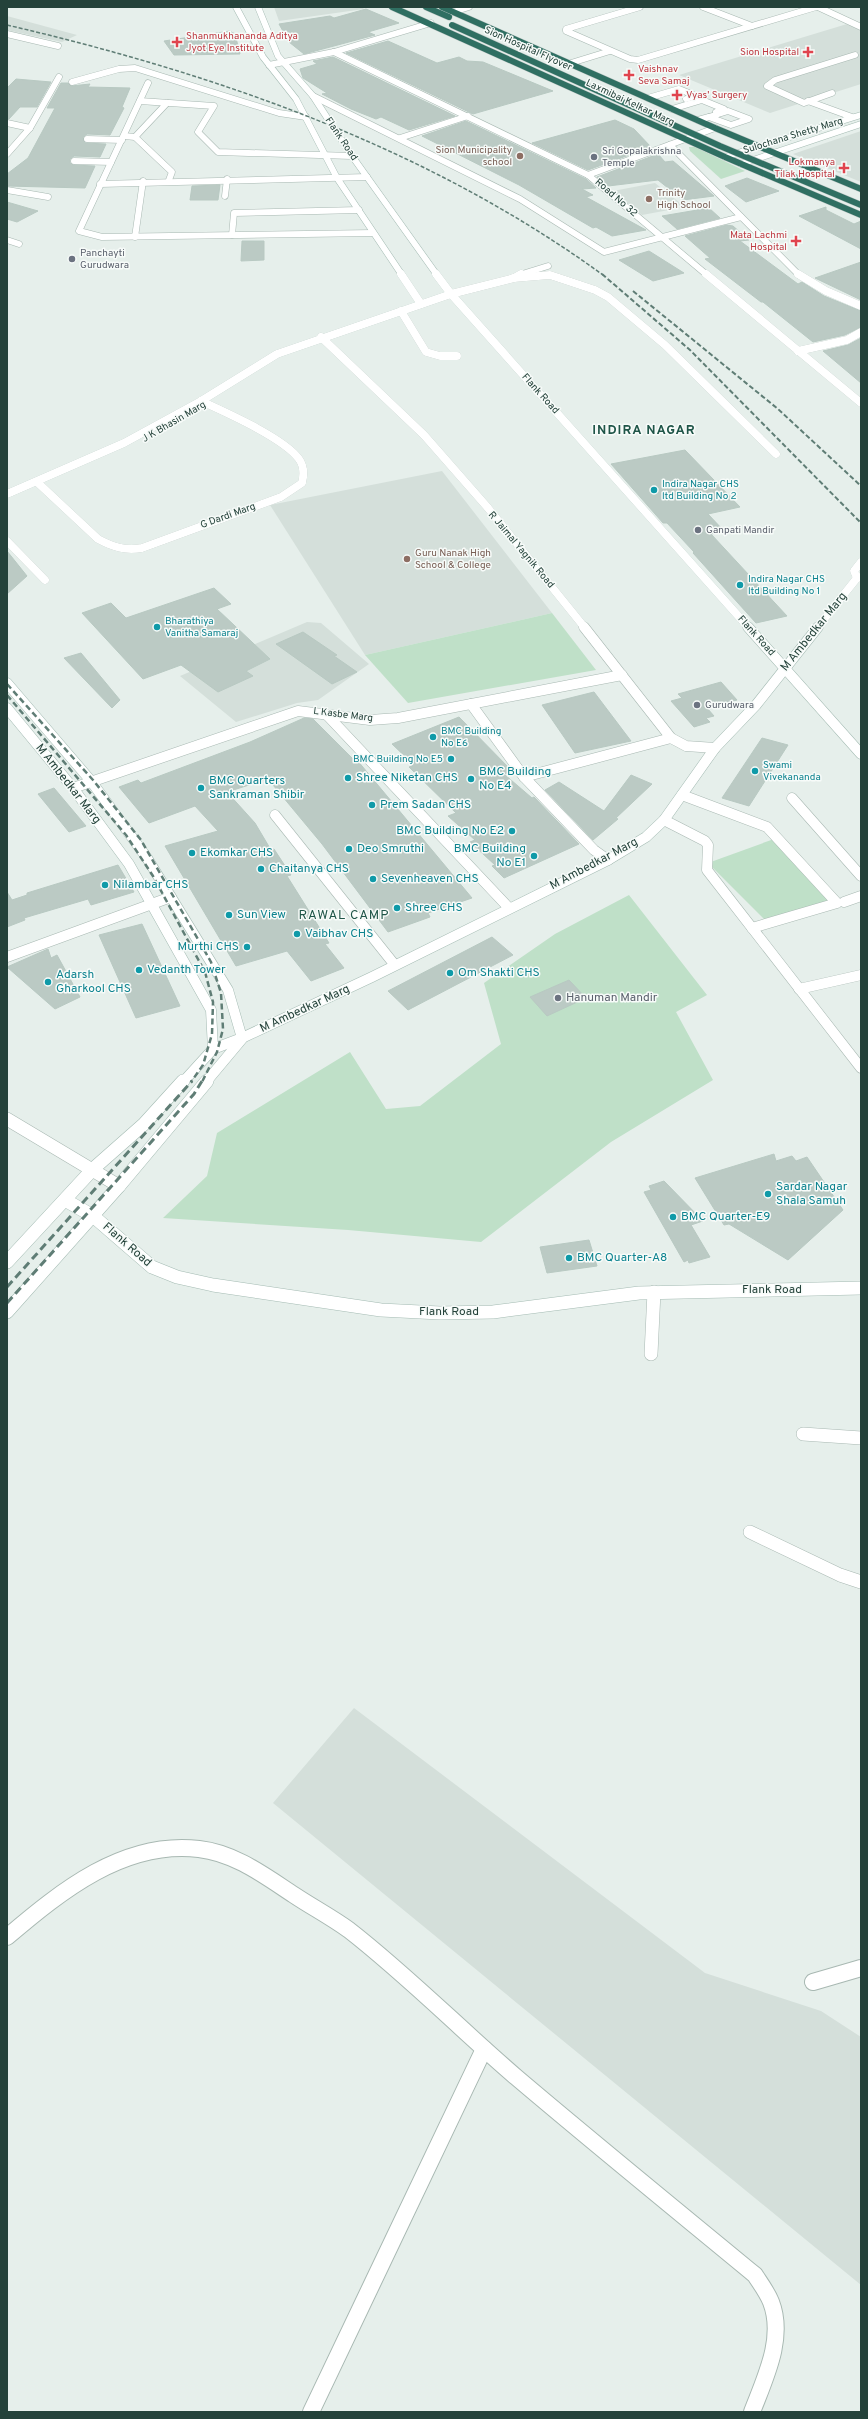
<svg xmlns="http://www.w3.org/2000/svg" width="868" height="2419" viewBox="0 0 868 2419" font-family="Overpass,sans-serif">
  <rect width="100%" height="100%" fill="#e6efeb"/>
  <g fill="#d4dfda">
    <polygon points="274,7 362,7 364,9 279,21"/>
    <polygon points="7,16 77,35 62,42 7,30"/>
    <polygon points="847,24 861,29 861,84 770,113 679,75"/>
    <polygon points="861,131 861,182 793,154"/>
    <polygon points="655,183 685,207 642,215 613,191"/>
    <polygon points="442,471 552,613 365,655 270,505"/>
    <polygon points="307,622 321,623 369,664 318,700 297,703 236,722 180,676"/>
    <polygon points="354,1708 705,1973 821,2011 861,2037 861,2285 273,1803"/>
  </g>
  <g fill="#bfe0c8">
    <polygon points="689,147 695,147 745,171 721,179 690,151"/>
    <polygon points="552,613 596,670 408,703 365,655"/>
    <polygon points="774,839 837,900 770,925 708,863"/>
    <polygon points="629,895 707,995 676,1012 713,1080 611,1142 481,1242 348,1230 163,1218 207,1176 217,1133 350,1052 386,1109 420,1106 501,1044 484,983 555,934"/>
  </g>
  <g fill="#bbcac4" stroke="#b8c9c2">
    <polygon points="366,9 399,23 368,32 375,35 304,54 289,42 279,24 330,16 334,18"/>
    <polygon points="230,31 235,34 240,54 174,55 164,41"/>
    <polygon points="388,41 437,63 459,57 467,61 483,62 553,91 473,114 346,53"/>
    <polygon points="333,57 455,116 409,130 381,117 376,119 351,109 322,94 327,93 303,78 300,69 317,64 313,61"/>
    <polygon points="16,79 51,82 37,107 20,107 9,119 7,119 7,88"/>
    <polygon points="61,83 68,83 71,86 90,84 88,87 130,88 122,107 124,108 110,135 87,134 83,137 85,143 106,144 100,157 74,156 70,159 70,163 73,165 95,166 85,188 7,186 7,174 28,158 55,108 47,108"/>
    <polygon points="615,120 634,129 651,147 588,170 532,143"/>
    <polygon points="466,121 586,179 596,188 582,189 593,195 586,197 646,230 612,236 596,227 593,228 519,185 422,136"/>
    <polygon points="658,154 665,162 673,161 714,196 683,200 658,180 608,186 597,177"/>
    <polygon points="747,178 779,191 746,202 725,186"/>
    <polygon points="220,185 218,200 190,200 192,186"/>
    <polygon points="7,202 38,211 17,222 7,219"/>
    <polygon points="826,207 826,210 854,224 861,221 861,249 799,216"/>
    <polygon points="709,208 720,218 677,229 662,216"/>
    <polygon points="727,225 733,226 749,240 740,241 798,284 802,282 824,296 861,311 861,327 845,335 813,342 763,302 761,302 705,259 710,258 685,236"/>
    <polygon points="242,241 264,241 264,260 241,261"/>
    <polygon points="649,251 684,273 653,281 619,260"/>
    <polygon points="861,262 861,300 815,278"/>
    <polygon points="861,338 861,383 823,351 848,345"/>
    <polygon points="685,450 740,507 708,514 724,531 711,534 787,616 756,623 693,553 694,552 667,523 663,523 611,464"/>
    <polygon points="7,551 27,576 7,594"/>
    <polygon points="214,588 231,604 217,609 270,659 246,671 253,676 218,692 181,665 143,679 82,613 111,603 126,618"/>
    <polygon points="303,632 337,655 334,656 357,672 332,684 276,644"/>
    <polygon points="81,653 120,700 112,708 64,658"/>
    <polygon points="721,682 737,700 707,708 714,716 706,718 710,722 694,727 671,701 682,698 678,694"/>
    <polygon points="594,692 631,741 575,753 542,705"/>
    <polygon points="459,717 512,771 504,774 532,798 534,797 579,844 504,878 492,866 495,865 470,842 475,840 448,816 456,813 409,767 414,765 392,744"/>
    <polygon points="304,718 313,719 355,761 357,760 472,898 428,913 430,917 388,932 322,844 268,779 227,792 255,823 271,850 274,849 291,875 287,876 329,943 325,944 344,968 311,981 287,951 236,966 165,846 218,831 195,806 149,823 119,787 138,780 141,783 250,742"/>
    <polygon points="762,738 788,745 749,806 722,798"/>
    <polygon points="631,775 652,784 616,818 618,819 593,840 545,790 559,782 604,811"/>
    <polygon points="54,788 86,826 69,832 38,794"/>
    <polygon points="118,865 134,892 91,905 88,899 24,918 25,920 7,927 7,892 12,900 27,895 27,893"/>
    <polygon points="142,924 180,1006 136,1018 99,935"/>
    <polygon points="492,937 513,955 408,1010 388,991"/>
    <polygon points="48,949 51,958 57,955 80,997 55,1009 7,967"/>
    <polygon points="569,980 586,998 547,1016 530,997"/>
    <polygon points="774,1154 776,1161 792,1156 796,1161 807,1157 843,1210 788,1260 729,1224 724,1225 695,1178"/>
    <polygon points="664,1181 703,1221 691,1225 710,1257 689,1263 688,1260 684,1262 644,1192 651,1190 649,1186"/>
    <polygon points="589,1240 597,1266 547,1273 540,1247"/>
  </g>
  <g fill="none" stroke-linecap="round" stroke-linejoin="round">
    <g stroke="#a8b8b2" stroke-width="7">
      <g id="street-far4">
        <polyline points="640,7 566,29 566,31 630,59 638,60 816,7"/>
        <polyline points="703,7 752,26"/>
        <polyline points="818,7 861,27"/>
        <polyline points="453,12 469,7"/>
        <polyline points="7,34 58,46"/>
        <polyline points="334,52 588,175 707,275"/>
        <polyline points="571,63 610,51"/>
        <polyline points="269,65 334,52 431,23"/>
        <polyline points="72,82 119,69 135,68 279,113 306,117"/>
        <polyline points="148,83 79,231 102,237 373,233"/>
        <polyline points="832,93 804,103 767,86 775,80 855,55"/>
        <polyline points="313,96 520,199 604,252 741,217"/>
        <polyline points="648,98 679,89 696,96 686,99"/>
        <polyline points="140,101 214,106 198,132 218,152 352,156"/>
        <polyline points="808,101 852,117"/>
        <polyline points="672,109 702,100 724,109 716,112"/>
        <polygon points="728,111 749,119 731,125 709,117"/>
        <polyline points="698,120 709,117"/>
        <polyline points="7,123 30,128"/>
        <polyline points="124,136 135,137 172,172 169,180"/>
        <polyline points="135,137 167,103"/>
        <polyline points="400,138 468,116"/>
        <polyline points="87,139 122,140"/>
        <polyline points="670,145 799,275"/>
        <polyline points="7,154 30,128 59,77"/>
        <polyline points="74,161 111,162"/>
        <polyline points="588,175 715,128"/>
        <polyline points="100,184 367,177"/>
        <polyline points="7,190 48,197"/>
        <polyline points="225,196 227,179"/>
        <polyline points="232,235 234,213 359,210"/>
        <polyline points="135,237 143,181"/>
        <polyline points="7,240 19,244"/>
        <polyline points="519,275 548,266"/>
      </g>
    </g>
    <g stroke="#a8b8b2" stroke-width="8">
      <g id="street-far3">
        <polyline points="706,274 861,403"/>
        <polyline points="798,274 826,291 861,306"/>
        <polyline points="514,278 550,275 595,290 608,297 665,345 776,454"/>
        <polyline points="451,294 514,278 521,274"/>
        <polyline points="401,311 426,352 440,356 457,356"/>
        <polyline points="321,337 424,435 488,508 585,628"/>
        <polyline points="798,351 847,340 861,332"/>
        <path d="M37,482L98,539C113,547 125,551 142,548L281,497L302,483C304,475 304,466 299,459C284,438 225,412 201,401"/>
        <polyline points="7,541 45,580"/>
      </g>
    </g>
    <g stroke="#a8b8b2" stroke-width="11">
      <g id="street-far2">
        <polyline points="584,627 671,738 686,746 715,748"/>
        <polyline points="471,704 524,777 594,850 608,860"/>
        <polyline points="327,715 509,908"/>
        <polyline points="524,777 671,738"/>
        <polyline points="73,788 298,711 370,720 398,718 622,675"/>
        <polyline points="682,795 767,827 837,903 752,928"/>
        <polyline points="792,798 861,876"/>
        <polyline points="275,815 394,964"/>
        <polyline points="664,820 705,841 708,845 707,870 861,1068"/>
        <polyline points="844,902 861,896"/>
        <polyline points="7,957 171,897"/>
        <polyline points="799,989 861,975"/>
      </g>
    </g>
    <g stroke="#a8b8b2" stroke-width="14">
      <g id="street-far1">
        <polyline points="7,1119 119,1186"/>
        <polyline points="651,1354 654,1292"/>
        <polyline points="803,1434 861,1438"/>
        <polyline points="750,1532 840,1575 861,1582"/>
      </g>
    </g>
    <g stroke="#a8b8b2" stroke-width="18">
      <g id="street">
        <path d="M7,1937C61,1891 124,1840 199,1849C235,1853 265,1876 294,1895C312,1907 331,1917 349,1930C407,1975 460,2029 516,2077C595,2144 675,2209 755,2275C760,2283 767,2292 771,2302C785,2338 765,2378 752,2412"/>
        <polyline points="813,1982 861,1968"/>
        <polyline points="311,2412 484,2049"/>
      </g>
    </g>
    <g stroke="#a4bbb3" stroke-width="7">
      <g id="secondary-far3">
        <polyline points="236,7 263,57 296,99 337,178 402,275"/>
        <polyline points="258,7 278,56 313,96 352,156 437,275"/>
        <polyline points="725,157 861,115"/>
        <polyline points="741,164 861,124"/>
      </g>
    </g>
    <g stroke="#a4bbb3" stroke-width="8">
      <g id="secondary-far2">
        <polyline points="401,274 421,304"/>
        <polyline points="436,274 451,294 749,628"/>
        <polyline points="7,494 124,443 201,401 277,354 451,294"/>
        <polyline points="857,578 854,571 861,562"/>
        <polyline points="817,628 857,578 861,577"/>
      </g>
    </g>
    <g stroke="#a4bbb3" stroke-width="11">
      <g id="secondary-far1">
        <polyline points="748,627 861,754"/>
        <polyline points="7,683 91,781 147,858 228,990 242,1038"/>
        <polyline points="7,708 73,788 129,864 211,1010 213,1049 183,1082"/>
        <polyline points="213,1049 242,1038 372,977 608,860 646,837 664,820 715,748 756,705 818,627"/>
        <polyline points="206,1082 242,1039"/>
      </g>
    </g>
    <g stroke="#a4bbb3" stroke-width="14">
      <g id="secondary">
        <polyline points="65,1200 93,1216 152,1267 177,1277 213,1285 381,1310 440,1313 493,1312 639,1293 861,1288"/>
        <polyline points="7,1262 93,1169 144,1124 183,1081"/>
        <polyline points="7,1312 119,1186 207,1081"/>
      </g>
    </g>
    <g stroke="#c2cac8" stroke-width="7">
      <g id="highway">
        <polyline points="392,7 725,157 861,215"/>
        <polyline points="426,7 449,17"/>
        <polyline points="442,7 715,128 861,189"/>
      </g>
    </g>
    <use href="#street-far4" stroke="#fff" stroke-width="6"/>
    <use href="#street-far3" stroke="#fff" stroke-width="8"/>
    <use href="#street-far2" stroke="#fff" stroke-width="10"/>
    <use href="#street-far1" stroke="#fff" stroke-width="13"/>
    <use href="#street" stroke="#fff" stroke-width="16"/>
    <use href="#secondary-far3" stroke="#fff" stroke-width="6"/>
    <use href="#secondary-far2" stroke="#fff" stroke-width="8"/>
    <use href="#secondary-far1" stroke="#fff" stroke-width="10"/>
    <use href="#secondary" stroke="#fff" stroke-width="13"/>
    <use href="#highway" stroke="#2f6f62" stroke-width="6"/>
    <path stroke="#5f7d75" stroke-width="1.5" stroke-dasharray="4 2" stroke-linecap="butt" d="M7,25C217,74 427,147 603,275"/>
    <g stroke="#5f7d75" stroke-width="2" stroke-dasharray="5 2.5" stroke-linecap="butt">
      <polyline points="602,274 690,350 861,523"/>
      <polyline points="633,291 778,409 861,486"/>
    </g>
    <g stroke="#5f7d75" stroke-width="2.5" stroke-dasharray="6 3.5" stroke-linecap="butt">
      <polyline points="7,684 93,780 141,840 211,962 221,993 223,1029 217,1052 202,1082"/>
      <polyline points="7,695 126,835 153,876 205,972 213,1002 212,1034 203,1065 191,1082"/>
    </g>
    <g stroke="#5f7d75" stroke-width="3" stroke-dasharray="8 4.5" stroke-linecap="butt">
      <polyline points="7,1287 192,1081"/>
      <polyline points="7,1303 194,1094 202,1081"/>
    </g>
    <g stroke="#c2cac8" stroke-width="7" stroke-linecap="butt">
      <polyline id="highway-bridge" points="452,25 720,146 861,205"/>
    </g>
    <use href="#highway-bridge" stroke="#2f6f62" stroke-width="6"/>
  </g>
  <g fill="#e0444e" stroke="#f7fbf9" stroke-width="1.5">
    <path d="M175 36h4v4h4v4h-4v4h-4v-4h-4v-4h4z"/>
    <path d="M806 46h4v4h4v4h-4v4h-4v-4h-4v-4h4z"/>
    <path d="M627 69h4v4h4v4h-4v4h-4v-4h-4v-4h4z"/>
    <path d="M675 89h4v4h4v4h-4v4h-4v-4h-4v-4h4z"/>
    <path d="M842 162h4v4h4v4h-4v4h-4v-4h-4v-4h4z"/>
    <path d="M794 235h4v4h4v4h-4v4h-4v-4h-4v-4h4z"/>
  </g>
  <g fill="#8d6e63" stroke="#f7fbf9" stroke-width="1.5">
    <circle cx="520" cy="156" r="4"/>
    <circle cx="649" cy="199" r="4"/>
    <circle cx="407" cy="559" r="4"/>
  </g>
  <g fill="#6b7280" stroke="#f7fbf9" stroke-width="1.5">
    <circle cx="594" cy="157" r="4"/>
    <circle cx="72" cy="259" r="4"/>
    <circle cx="698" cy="530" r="4"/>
    <circle cx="697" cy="705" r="4"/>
    <circle cx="558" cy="998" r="4"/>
  </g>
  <g fill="#0f9aa8" stroke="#f7fbf9" stroke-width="1.5">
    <circle cx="654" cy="490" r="4"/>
    <circle cx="740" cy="585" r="4"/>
    <circle cx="157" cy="627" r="4"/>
    <circle cx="433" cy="737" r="4"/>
    <circle cx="451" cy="759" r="4"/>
    <circle cx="755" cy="771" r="4"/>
    <circle cx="348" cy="778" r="4"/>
    <circle cx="471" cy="779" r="4"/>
    <circle cx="201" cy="788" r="4"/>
    <circle cx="372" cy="805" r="4"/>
    <circle cx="512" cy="831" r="4"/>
    <circle cx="349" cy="849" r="4"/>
    <circle cx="192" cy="853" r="4"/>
    <circle cx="534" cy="856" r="4"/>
    <circle cx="261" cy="869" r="4"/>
    <circle cx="373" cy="879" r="4"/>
    <circle cx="105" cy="885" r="4"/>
    <circle cx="397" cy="908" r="4"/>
    <circle cx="229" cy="915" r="4"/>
    <circle cx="297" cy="934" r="4"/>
    <circle cx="247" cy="947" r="4"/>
    <circle cx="139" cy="970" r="4"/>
    <circle cx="450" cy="973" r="4"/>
    <circle cx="48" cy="982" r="4"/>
    <circle cx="768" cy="1194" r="4"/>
    <circle cx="673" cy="1217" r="4"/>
    <circle cx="569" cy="1258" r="4"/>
  </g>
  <g text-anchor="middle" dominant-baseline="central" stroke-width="3" stroke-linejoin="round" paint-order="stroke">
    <g font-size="10" fill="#be3a42" stroke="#f7fbf9" text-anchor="start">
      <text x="186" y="36">Shanmukhananda Aditya<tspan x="186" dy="12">Jyot Eye Institute</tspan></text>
      <text x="799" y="52" text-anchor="end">Sion Hospital</text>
      <text x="638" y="69">Vaishnav<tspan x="638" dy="12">Seva Samaj</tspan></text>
      <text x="686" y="95">Vyas' Surgery</text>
      <text x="835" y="162" text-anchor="end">Lokmanya<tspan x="835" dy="12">Tilak Hospital</tspan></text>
      <text x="787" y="235" text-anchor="end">Mata Lachmi<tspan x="787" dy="12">Hospital</tspan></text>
    </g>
    <g font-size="10" fill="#24423a" stroke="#f7fbf9">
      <text transform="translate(528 49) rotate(24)">Sion Hospital Flyover</text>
      <text transform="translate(630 103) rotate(25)">Laxmibai Kelkar Marg</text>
      <text transform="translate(793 136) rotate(-17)">Sulochana Shetty Marg</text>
      <text transform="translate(341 139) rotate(56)">Flank Road</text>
      <text transform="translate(616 198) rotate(41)">Road No 32</text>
      <text transform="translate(540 394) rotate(48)">Flank Road</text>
      <text transform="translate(174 422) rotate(-30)">J K Bhasin Marg</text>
      <text transform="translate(228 516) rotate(-20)">G Dardi Marg</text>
      <text transform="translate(521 550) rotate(50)">R Jaimal Yagnik Road</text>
      <text transform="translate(756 636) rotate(48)">Flank Road</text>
      <text transform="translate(343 715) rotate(7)">L Kasbe Marg</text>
    </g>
    <g font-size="10" fill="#785e54" stroke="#f7fbf9" text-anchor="start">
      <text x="512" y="150" text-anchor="end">Sion Municipality<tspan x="512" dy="12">school</tspan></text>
      <text x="657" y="193">Trinity<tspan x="657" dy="12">High School</tspan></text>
      <text x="415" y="553">Guru Nanak High<tspan x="415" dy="12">School &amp; College</tspan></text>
    </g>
    <g font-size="10" fill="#5b616d" stroke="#f7fbf9" text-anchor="start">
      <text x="602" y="151">Sri Gopalakrishna<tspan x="602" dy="12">Temple</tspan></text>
      <text x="80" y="253">Panchayti<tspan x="80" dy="12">Gurudwara</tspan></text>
      <text x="706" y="530">Ganpati Mandir</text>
      <text x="705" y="705">Gurudwara</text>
    </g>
    <g font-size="10" fill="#0d838f" stroke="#f7fbf9" text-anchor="start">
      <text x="662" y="484">Indira Nagar CHS<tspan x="662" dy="12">ltd Building No 2</tspan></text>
      <text x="748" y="579">Indira Nagar CHS<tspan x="748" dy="12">ltd Building No 1</tspan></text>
      <text x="165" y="621">Bharathiya<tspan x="165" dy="12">Vanitha Samaraj</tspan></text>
      <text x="441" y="731">BMC Building<tspan x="441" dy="12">No E6</tspan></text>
      <text x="443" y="759" text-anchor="end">BMC Building No E5</text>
      <text x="763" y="765">Swami<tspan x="763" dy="12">Vivekananda</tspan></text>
    </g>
    <g font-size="12" fill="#24423a" stroke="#f7fbf9">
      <text transform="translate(814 632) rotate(-51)">M Ambedkar Marg</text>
      <text transform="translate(68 784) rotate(52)">M Ambedkar Marg</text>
      <text transform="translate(594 864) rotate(-28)">M Ambedkar Marg</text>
      <text transform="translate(305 1009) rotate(-25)">M Ambedkar Marg</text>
      <text transform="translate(127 1245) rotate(41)">Flank Road</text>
      <text x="772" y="1290">Flank Road</text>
      <text x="449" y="1312">Flank Road</text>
    </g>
    <g font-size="12" fill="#0d838f" stroke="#f7fbf9" text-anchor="start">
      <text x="479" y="772">BMC Building<tspan x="479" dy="14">No E4</tspan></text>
      <text x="356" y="778">Shree Niketan CHS</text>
      <text x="209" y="781">BMC Quarters<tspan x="209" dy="14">Sankraman Shibir</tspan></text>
      <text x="380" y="805">Prem Sadan CHS</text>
      <text x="504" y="831" text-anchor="end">BMC Building No E2</text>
      <text x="357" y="849">Deo Smruthi</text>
      <text x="526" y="849" text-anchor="end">BMC Building<tspan x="526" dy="14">No E1</tspan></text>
      <text x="200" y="853">Ekomkar CHS</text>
      <text x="269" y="869">Chaitanya CHS</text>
      <text x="381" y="879">Sevenheaven CHS</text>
      <text x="113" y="885">Nilambar CHS</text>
      <text x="405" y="908">Shree CHS</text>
      <text x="237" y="915">Sun View</text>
      <text x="305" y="934">Vaibhav CHS</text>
      <text x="239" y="947" text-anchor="end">Murthi CHS</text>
      <text x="147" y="970">Vedanth Tower</text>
      <text x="458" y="973">Om Shakti CHS</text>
      <text x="56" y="975">Adarsh<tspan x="56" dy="14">Gharkool CHS</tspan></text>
      <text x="776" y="1187">Sardar Nagar<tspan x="776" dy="14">Shala Samuh</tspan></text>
      <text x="681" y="1217">BMC Quarter-E9</text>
      <text x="577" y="1258">BMC Quarter-A8</text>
    </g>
    <g font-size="12" fill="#5b616d" stroke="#f7fbf9" text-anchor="start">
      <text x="566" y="998">Hanuman Mandir</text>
    </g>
    <g font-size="13" font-weight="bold" letter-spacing="1" fill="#1f5548" stroke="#f7fbf9">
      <text x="644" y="431">INDIRA NAGAR</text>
    </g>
    <g font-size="13" letter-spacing="1" fill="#1f5548" stroke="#f7fbf9">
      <text x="344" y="916">RAWAL CAMP</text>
    </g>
  </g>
  <rect width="868" height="2419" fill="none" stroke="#24423a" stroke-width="16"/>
</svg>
